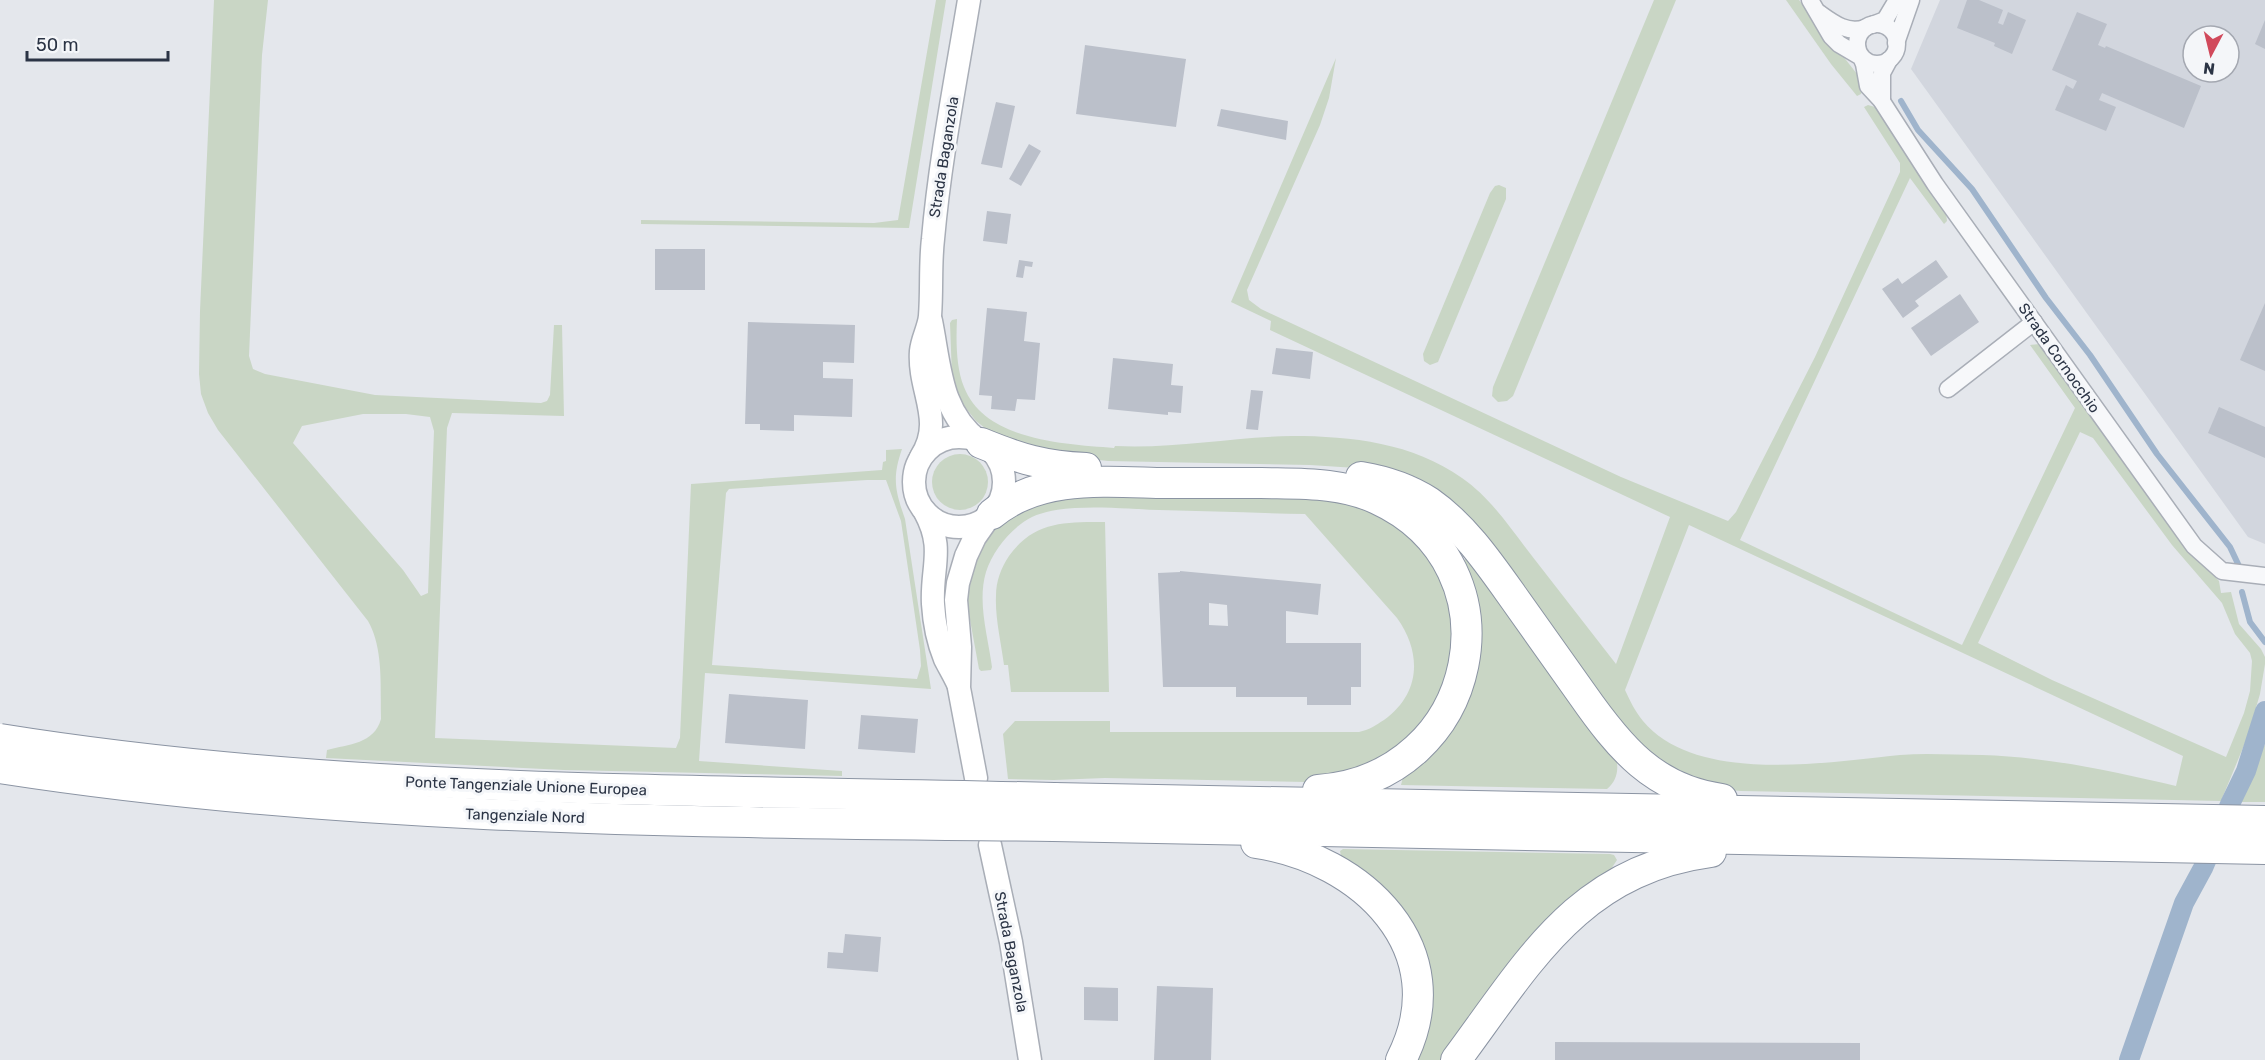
<svg xmlns="http://www.w3.org/2000/svg" width="2265" height="1060" viewBox="0 0 2265 1060" font-family="Rubik,sans-serif">
  <rect width="100%" height="100%" fill="#e4e7ec"/>
  <path fill="#d2d6de" fill-rule="evenodd" d="M1940,0H2265V544L2248,537L1911,69ZM2193,36H2229V72H2193Z"/>
  <g fill="#c9d6c5" fill-rule="evenodd">
    <path d="M214,0H268L262,55L249,356L253,369L265,374L375,395L541,403L547,401L550,395L554,325H562L564,416L452,413L447,428L435,738L676,748L680,738L691,484L882,470L883,462L886,461V450L902,449C892,478 895,490 905,519L931,689L705,673L699,761L842,771V776L564,770L326,758L327,750C349,744 374,744 381,719C380,688 384,649 368,621L218,430L208,413L201,394L199,374L200,311ZM363,414H406L430,417L434,431L428,593L421,596L403,570L293,443L302,426ZM867,480H886L901,521L920,650L921,666L917,679L712,665L726,493L729,489Z"/>
    <polygon points="936,0 946,0 909,228 641,224 641,220 874,223 898,220"/>
    <polygon points="1654,0 1676,0 1513,396 1507,401 1498,402 1492,396 1493,387"/>
    <polygon points="1786,0 1799,0 1857,74 1863,86 1861,94 1857,96 1831,64"/>
    <path d="M1336,58L1329,98L1320,125L1247,290L1249,300L1261,309L1621,477L1728,521L1736,512L1815,357L1900,172V163L1864,107L1868,105L1875,107L1946,213L1947,221L1944,224L1910,178L1740,540L1962,645L2075,408L2030,345L2040,344L2194,555L2219,581L2221,593L2231,592L2239,624L2261,649L2265,657V664L2260,694L2247,738L2221,801L1741,791L1715,789L1644,756L1486,544L1356,468L1310,465L1108,461L1054,455L990,432L976,421L961,402L952,377L950,323L952,320L957,319C956,341 956,367 964,387C985,441 1065,444 1114,448L1115,446C1174,449 1233,437 1292,436C1352,436 1413,443 1462,478C1491,498 1511,529 1532,556C1560,592 1588,628 1616,664L1670,517L1270,330L1271,321L1231,302ZM2080,432L2093,438L2172,545L2222,603L2235,634L2250,653L2252,661L2250,691L2244,713L2226,757L2052,680L1978,643ZM1689,525L2183,756L2176,786C2112,771 2048,757 1982,755C1955,755 1927,753 1900,755C1829,762 1696,785 1643,721C1635,711 1630,701 1625,690Z"/>
    <polygon points="1499,185 1506,188 1506,199 1438,362 1430,365 1424,361 1423,354 1490,193 1495,186"/>
    <circle cx="960" cy="482" r="28"/>
    <path d="M1312,492L1401,521L1451,592L1452,680L1392,759L1306,782L1105,778L1054,780L1008,779L1003,734L1015,721H1110V732H1359C1369,730 1376,725 1384,720C1421,693 1422,653 1397,618L1305,514C1256,513 1207,511 1159,510C1123,509 1064,502 1032,517C1012,527 993,550 986,572C977,602 988,637 992,667L991,670L981,671L979,669L968,609V590L972,571L980,551L996,527L1042,498Z"/>
    <path d="M1105,522L1109,692H1011L1008,665H1004C1001,642 995,618 996,596C996,581 1001,568 1009,556C1034,521 1065,522 1105,522Z"/>
    <path d="M1468,558L1616,758C1619,769 1617,781 1607,789L1401,785L1403,777L1442,738L1462,561Z"/>
    <polygon points="2265,744 2265,802 2240,802"/>
    <polygon points="1343,849 1610,854 1614,855 1617,860 1609,872 1444,1060 1416,1060 1399,905 1381,885 1341,856 1340,851"/>
  </g>
  <g fill="none" stroke-linecap="round" stroke-linejoin="round">
    <g stroke="#9fb4cc" stroke-width="6">
      <polyline points="1901,101 1918,130 1972,189 2046,298 2090,355 2157,454 2230,547 2239,566"/>
      <polyline points="2242,592 2250,622 2265,642"/>
    </g>
    <polyline stroke="#9fb4cc" stroke-width="20" points="2129,1060 2184,903 2203,868 2231,802 2246,771 2265,711"/>
  </g>
  <g fill="#bbc0ca" fill-rule="evenodd">
    <polygon points="1967,0 1979,0 2003,10 1998,23 2003,25 2008,12 2026,20 2012,54 1994,46 1995,43 1957,28"/>
    <polygon points="2077,12 2107,24 2098,45 2105,48 2106,46 2201,86 2184,128 2102,93 2099,100 2116,107 2106,131 2055,110 2066,85 2073,89 2077,81 2052,70"/>
    <polygon points="2265,20 2265,49 2255,44"/>
    <polygon points="1085,45 1186,59 1176,127 1076,114"/>
    <polygon points="996,102 1015,106 1002,168 981,164"/>
    <polygon points="1221,109 1288,121 1286,140 1217,126"/>
    <polygon points="1029,144 1041,151 1021,186 1009,179"/>
    <polygon points="987,211 1011,214 1007,244 983,241"/>
    <rect x="655" y="249" width="50" height="41"/>
    <polygon points="1019,260 1033,262 1032,267 1025,266 1023,278 1016,277"/>
    <polygon points="1936,260 1948,277 1915,301 1919,306 1903,318 1882,289 1898,278 1902,284"/>
    <polygon points="1960,294 1979,322 1931,356 1911,328"/>
    <polygon points="2265,303 2265,371 2240,360"/>
    <polygon points="987,308 1027,312 1024,341 1040,343 1035,400 1017,399 1015,411 991,409 992,396 979,395"/>
    <polygon points="748,322 855,325 854,363 823,362 823,378 853,379 852,417 794,415 794,431 760,430 760,424 745,424"/>
    <polygon points="1276,348 1313,352 1310,379 1272,374"/>
    <polygon points="1113,358 1173,364 1171,385 1183,386 1181,413 1168,412 1168,415 1108,409"/>
    <polygon points="1251,390 1263,391 1258,430 1246,429"/>
    <polygon points="2219,407 2265,427 2265,458 2208,433"/>
    <path d="M1180,571L1321,584L1318,615L1286,611V643H1361V687H1351V705H1307V697H1236V687H1163L1158,573L1180,572ZM1209,603L1227,605L1228,626L1209,625Z"/>
    <polygon points="729,694 808,700 805,749 725,743"/>
    <polygon points="861,715 918,719 915,753 858,749"/>
    <polygon points="845,934 881,937 878,972 827,968 828,952 843,953"/>
    <polygon points="1157,986 1213,988 1211,1060 1154,1060"/>
    <polygon points="1084,987 1118,988 1118,1021 1084,1020"/>
    <polygon points="1555,1042 1860,1043 1860,1060 1555,1060"/>
  </g>
  <g fill="none" stroke-linecap="round" stroke-linejoin="round">
    <g stroke="#a9aeb7" stroke-width="19">
      <g id="street">
        <polyline points="1810,0 1831,36 1839,44 1861,57 1864,64 1868,86 1881,100 1935,184 2194,546 2222,571 2265,576"/>
        <path d="M1819,13C1833,23 1847,34 1865,28"/>
        <circle cx="1877" cy="44" r="20"/>
        <polyline points="1872,25 1885,20 1897,0"/>
        <polyline points="1896,43 1911,0"/>
        <polyline points="1882,101 1882,73 1889,60"/>
        <polyline points="1948,389 2034,322"/>
      </g>
    </g>
    <g stroke="#a9aeb7" stroke-width="25">
      <g id="secondary">
        <path d="M931,321C940,365 940,413 980,442"/>
        <circle cx="959" cy="482" r="45"/>
        <path d="M921,457C945,420 918,391 921,351C922,339 929,328 930,316C932,290 930,264 933,239C940,159 956,79 969,0"/>
        <path d="M925,512C945,549 931,567 933,604C934,621 938,642 945,659C949,667 954,675 958,684"/>
        <polyline points="976,778 959,688 960,647 956,600 958,583 966,556 975,537 989,517"/>
        <polyline points="990,845 1011,942 1030,1060"/>
      </g>
    </g>
    <g stroke="#8b94a3" stroke-width="32">
      <g id="highway">
        <path d="M981,443C1020,459 1044,466 1086,468"/>
        <path d="M1361,477C1385,481 1409,489 1429,502C1465,527 1491,566 1516,601C1538,632 1560,663 1582,694C1619,747 1654,790 1722,799"/>
        <path d="M992,514C1040,474 1107,482 1166,483C1198,483 1230,483 1261,483C1300,484 1341,482 1377,499C1523,566 1481,778 1318,790"/>
        <polyline points="1054,798 2265,821"/>
        <polyline points="1053,826 2265,849"/>
        <path d="M1256,843C1361,858 1458,949 1401,1060"/>
        <path d="M1456,1060C1529,962 1578,870 1711,852"/>
      </g>
    </g>
    <use href="#street" stroke="#f7f8fa" stroke-width="16"/>
    <use href="#secondary" stroke="#fff" stroke-width="22"/>
    <use href="#highway" stroke="#fff" stroke-width="30"/>
    <g stroke="#8b94a3" stroke-width="32" stroke-linecap="butt">
      <g id="highway-bridge">
        <path d="M0,739C349,795 702,789 1054,798"/>
        <path d="M0,768C348,822 702,822 1053,826"/>
      </g>
    </g>
    <use href="#highway-bridge" stroke="#fff" stroke-width="30"/>
  </g>
  <g text-anchor="middle" dominant-baseline="central" stroke-width="6" stroke-linejoin="round" paint-order="stroke">
    <g font-size="15" fill="#2b3445" stroke="#f4f6f9">
      <text transform="translate(944 157) rotate(-81)">Strada Baganzola</text>
      <text transform="translate(2059 358) rotate(55)">Strada Cornocchio</text>
      <text transform="translate(526 786) rotate(2)">Ponte Tangenziale Unione Europea</text>
      <text transform="translate(525 816) rotate(2)">Tangenziale Nord</text>
      <text transform="translate(1011 952) rotate(79)">Strada Baganzola</text>
    </g>
  </g>
  <g transform="translate(2211 54) rotate(187)"><circle r="28" fill="#f4f6f9" stroke="#a4a8b1" stroke-width="1.5"/>
  <path d="M0-4.5L10 22L0 15L-10 22Z" fill="#d1495b"/>
  <text y="-9" font-size="16" font-weight="bold" text-anchor="middle" fill="#2b3445">N</text>
  </g>
  <path d="M27 51v9h141v-9" fill="none" stroke="#2b3445" stroke-width="3"/>
  <text x="36" y="51" font-size="18" fill="#2b3445" stroke="#f4f6f9" stroke-width="4.5" paint-order="stroke">50 m</text>
</svg>
